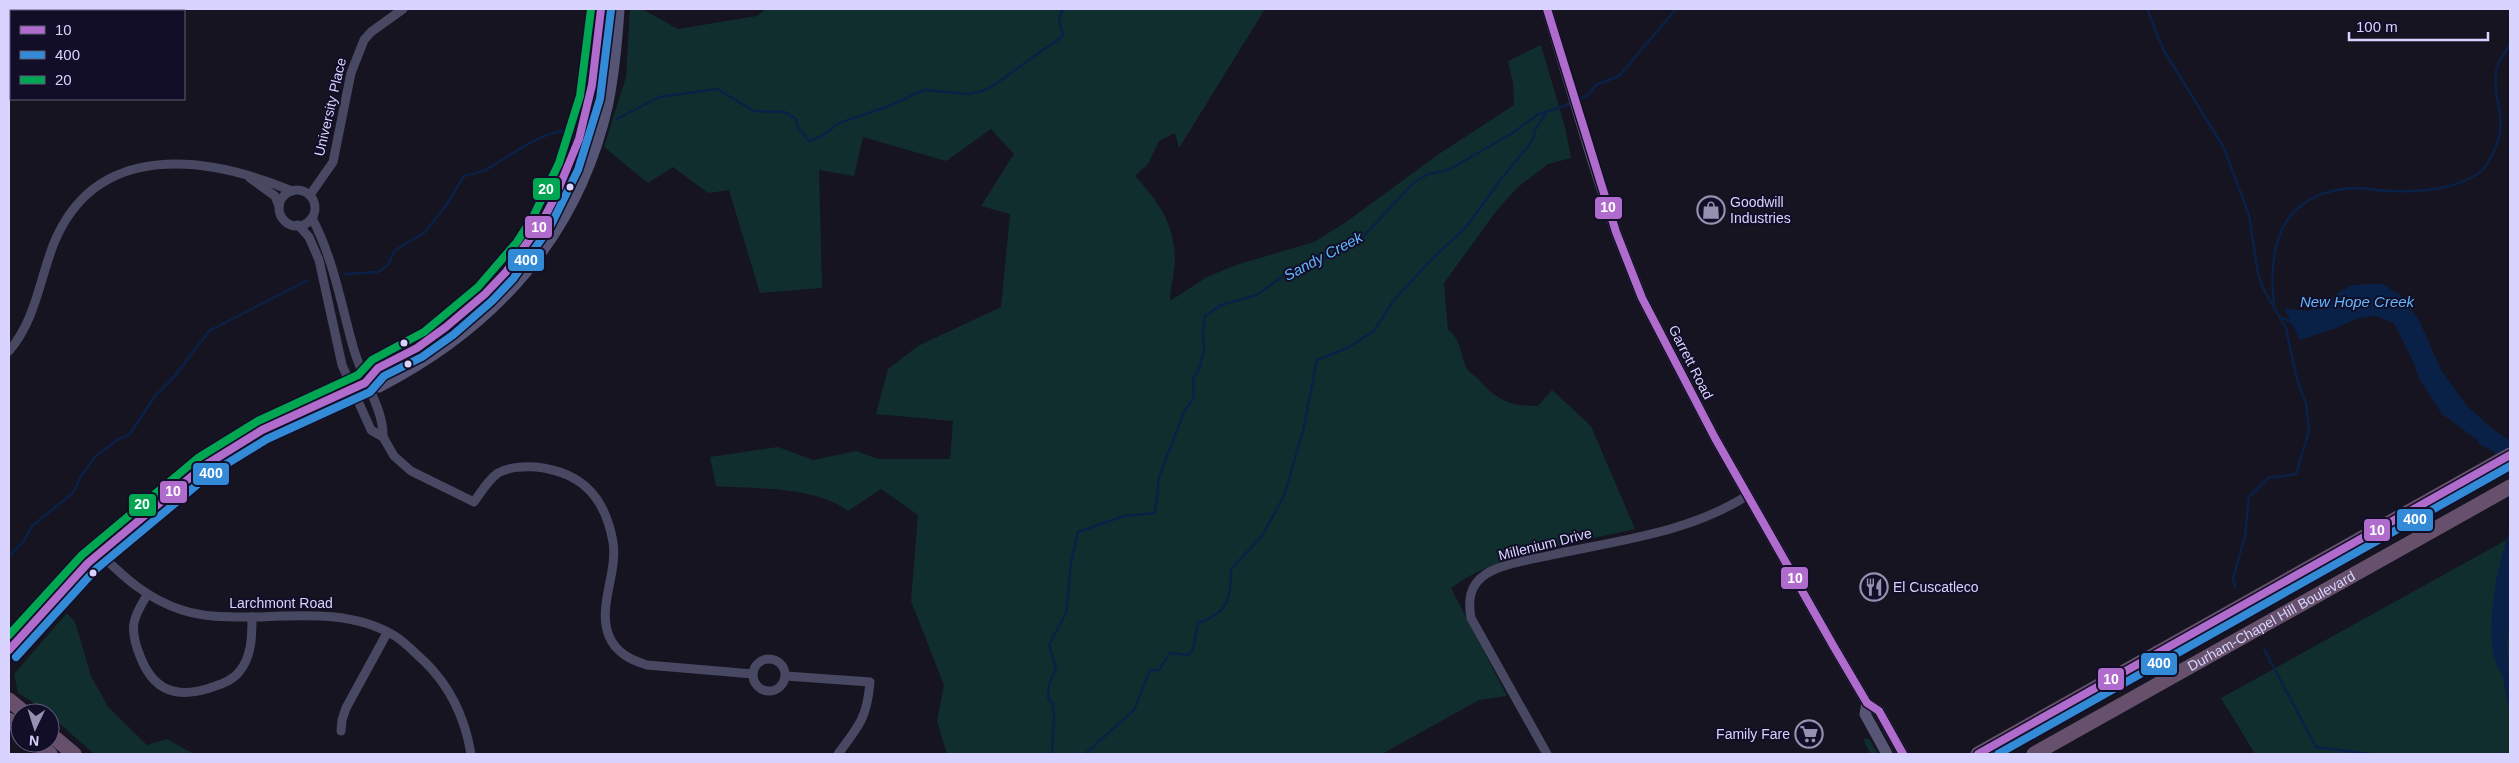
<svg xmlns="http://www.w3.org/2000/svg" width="2519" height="763" viewBox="0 0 2519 763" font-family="Arial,sans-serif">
  <rect width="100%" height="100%" fill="#161421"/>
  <g fill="#112e2e">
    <path d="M630,9H642L678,29L757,16L766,9H1265L1179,148L1175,133L1159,141L1148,164L1135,176C1158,201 1174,223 1175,258C1175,273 1170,287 1170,301L1207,277L1236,265L1314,242L1346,222L1439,154L1514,105L1513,83L1508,61L1541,45L1565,127L1571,158L1548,164L1518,187L1497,210L1444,283L1448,330C1460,338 1461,355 1466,367C1468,372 1473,374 1477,378C1497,400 1508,406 1538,406L1552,390L1591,426L1635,529C1581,542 1494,554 1451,588L1507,696L1479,700L1382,754H947L937,721L944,685L911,601L918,515L881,489L848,511C814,486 757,489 716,486L710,457L778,447L813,460L856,451L878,459H950L953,421L876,414L888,369L918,346L1001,307L1010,214L981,206L1014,154L991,129L946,161L863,137L854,176L819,170L822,288L760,293L729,190L708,193L673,167L648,183L604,147L626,77Z"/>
    <polygon points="2510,538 2510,754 2255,754 2221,698"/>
    <polygon points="67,613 75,622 91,676 108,707 147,745 167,739 194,754 94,754 50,715 50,713 18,693 14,674"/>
    <polygon points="1865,738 1870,740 1878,754 1871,754 1864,742"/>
  </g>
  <g fill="#0a2147">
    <polygon points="2367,284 2382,284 2400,295 2419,320 2441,370 2466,405 2490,427 2510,441 2510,476 2493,451 2481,445 2476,439 2442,414 2420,380 2412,359 2394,323 2376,316 2359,318 2336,328 2300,340 2284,308 2308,311 2324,305 2340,291 2353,285"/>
    <path d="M2510,531V615L2507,644L2510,708C2505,697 2505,686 2502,675C2500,670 2497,666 2495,661C2485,627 2497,563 2510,531Z"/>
  </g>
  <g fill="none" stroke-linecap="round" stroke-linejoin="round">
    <g stroke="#0a2147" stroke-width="2.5">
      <polyline points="2147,9 2163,49 2224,148 2249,215 2258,274 2263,288 2286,328 2296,376 2306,404 2309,431 2296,474 2268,478 2249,497 2245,536 2233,578 2235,587"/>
      <polyline points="1577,100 1588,95 1596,85 1619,76 1676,9"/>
      <polyline points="617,119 659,97 717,89 754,111 785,112 796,119 797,126 809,141 822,136 839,123 889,106 924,90 967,94 983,91 994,85 1063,36 1059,18 1063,9"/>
      <path d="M345,274L378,272L388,265L395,250L424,233L445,207L464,176C471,174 480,173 487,169C514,154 536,134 568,130"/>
      <path d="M2274,304C2267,242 2283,192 2354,188C2367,188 2379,191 2392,191C2420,192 2457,189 2480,172C2486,168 2490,159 2493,153C2510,119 2492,103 2496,71C2497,64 2505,51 2510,45"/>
      <polyline points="2282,318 2294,323"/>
      <polyline points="9,556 24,541 32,526 73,493 81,476 95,457 117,440 130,434 155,396 174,377 209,331 308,280"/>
      <polyline points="2264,649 2316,747 2370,754"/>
      <polyline points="1052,754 1054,716 1053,705 1048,697 1049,685 1056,667 1049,645 1066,613 1071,563 1078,532 1124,516 1155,513 1159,477 1184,412 1194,397 1193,379 1200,367 1204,349 1203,329 1205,316 1221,305 1257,295 1291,270 1320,261 1362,238 1414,182 1429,174 1448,170 1511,134 1537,115 1572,103"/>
      <path d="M1085,754L1134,710L1150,670H1159L1170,653L1188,655L1193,649L1198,623C1228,613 1231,599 1231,569L1262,536L1284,496L1303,431L1317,360L1347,348L1373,332L1394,300L1429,262L1467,226L1498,183L1533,140L1535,130L1546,113"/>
    </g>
    <g stroke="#494862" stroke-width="9">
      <polyline points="250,178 275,196 279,206"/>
      <circle cx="297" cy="208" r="18"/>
      <polyline points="310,195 333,162 351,73 364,40 371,32 403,9"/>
      <path d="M312,218C334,260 341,305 354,350C362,378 384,410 383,437"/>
      <path d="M298,225L309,237L319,260L342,365L371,430L383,437L394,456L411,471L474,502C481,492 488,480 498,473C508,467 525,466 536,467C582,472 605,497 613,542C618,573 597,607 609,636C616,653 631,660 647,665L753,674"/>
      <path d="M9,351C36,319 39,281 54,243C97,139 208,156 292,191"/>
      <path d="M98,552C124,577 147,599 182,610C206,618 232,617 257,617C303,615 354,611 395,636C406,643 415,653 424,661C451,687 465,718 471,754"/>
      <path d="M147,595C142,604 136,612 134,623C132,634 136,646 140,656C153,690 175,699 210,688C221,684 232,681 239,672C252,657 252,635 252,617"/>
      <circle cx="769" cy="675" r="16"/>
      <path d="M786,676L870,682C867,718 859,726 838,754"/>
      <polyline points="341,731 342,720 346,708 387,633"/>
      <path d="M1547,754L1471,618C1468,601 1469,585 1486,574C1502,563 1536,559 1556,554C1621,540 1691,532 1748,495"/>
    </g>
    <g stroke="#575575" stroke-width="11">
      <polyline points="1547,9 1591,155 1616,232 1642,298 1715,438 1834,647 1867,703 1879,711 1903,754"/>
      <path d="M365,383L379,387C496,327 579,234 608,103C614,72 617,40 619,9"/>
      <path d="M9,650L88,563L204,466L262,430L365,383C368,379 370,374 374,371C384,362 405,355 417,348C434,338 448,326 463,314C525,264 569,186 587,110C595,77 598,43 601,9"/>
      <polyline points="1867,703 1865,714 1887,754"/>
    </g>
    <g stroke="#66506c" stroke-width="15">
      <polyline points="9,700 25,713"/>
      <polyline points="9,720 20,729"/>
      <polyline points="50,734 74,754"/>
      <polyline points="37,743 50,754"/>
      <polyline points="1978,754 2510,455"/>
      <path id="s1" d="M2034,754L2510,487"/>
    </g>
    <g stroke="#120e27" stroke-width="11">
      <g id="bus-1">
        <polyline points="1547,9 1616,232 1642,298 1715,438 1834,647 1867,703 1879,711 1903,754"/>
        <polyline points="9,650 88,563 204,466 262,430 365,383 378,368 417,348 446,327 485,294 506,272 542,222 556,195 579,139 592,85 601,9"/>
        <polyline points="1978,754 2510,455"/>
      </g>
    </g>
    <g stroke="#120e27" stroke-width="11">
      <g id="bus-2">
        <polyline points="16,657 95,570 210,474 267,439 370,392 384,376 422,357 453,335 492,301 513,279 550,227 578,170 600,99 611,10"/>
        <polyline points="1998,754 2510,466"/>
      </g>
    </g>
    <g stroke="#120e27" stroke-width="11">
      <polyline id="bus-3" points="9,635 82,555 198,458 258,421 358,375 372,360 424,332 478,287 517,242 533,217 559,163 580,96 591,9"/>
    </g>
    <use href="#bus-1" stroke="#b06ccc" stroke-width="8"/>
    <use href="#bus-2" stroke="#338bd7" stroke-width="8"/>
    <use href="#bus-3" stroke="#00a651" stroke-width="8"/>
  </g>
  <defs>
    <g id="shop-ring" transform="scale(1.4375)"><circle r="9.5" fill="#120e27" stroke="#9491b1" stroke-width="1.5"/><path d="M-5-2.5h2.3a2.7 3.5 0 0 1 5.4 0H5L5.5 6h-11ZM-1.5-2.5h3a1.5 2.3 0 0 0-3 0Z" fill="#9491b1"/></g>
    <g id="restaurant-ring" transform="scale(1.4375)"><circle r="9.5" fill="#120e27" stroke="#9491b1" stroke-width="1.5"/><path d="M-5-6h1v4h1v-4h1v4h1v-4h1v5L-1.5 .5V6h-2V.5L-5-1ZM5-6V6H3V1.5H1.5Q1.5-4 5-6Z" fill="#9491b1"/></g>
    <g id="supermarket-ring" transform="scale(1.4375)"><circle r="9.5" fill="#120e27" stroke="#9491b1" stroke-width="1.5"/><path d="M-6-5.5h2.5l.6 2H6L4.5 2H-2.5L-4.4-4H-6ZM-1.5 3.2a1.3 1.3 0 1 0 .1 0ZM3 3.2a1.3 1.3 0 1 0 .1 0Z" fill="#9491b1"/></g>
  </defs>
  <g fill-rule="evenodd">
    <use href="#shop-ring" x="1711" y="210"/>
    <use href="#restaurant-ring" x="1874" y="587"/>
    <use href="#supermarket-ring" x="1809" y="734"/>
  </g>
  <g fill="#d8d4ff" stroke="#120e27" stroke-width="2">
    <circle cx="570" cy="187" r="4.5"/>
    <circle cx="404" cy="343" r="4.5"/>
    <circle cx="408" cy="364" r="4.5"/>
    <circle cx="93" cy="573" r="4.5"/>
  </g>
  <g text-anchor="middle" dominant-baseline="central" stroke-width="4" stroke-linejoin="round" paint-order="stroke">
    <g font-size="14" fill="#d8d4ff" stroke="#120e27">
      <text transform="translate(330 107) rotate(-77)">University Place</text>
      <text transform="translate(1691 362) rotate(63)">Garrett Road</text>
      <text transform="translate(1545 544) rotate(-14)">Millenium Drive</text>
      <text x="281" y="603">Larchmont Road</text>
      <text stroke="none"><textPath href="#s1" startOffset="272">Durham-Chapel Hill Boulevard</textPath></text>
    </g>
    <g font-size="14" fill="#d8d4ff" stroke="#120e27" text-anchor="start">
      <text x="1730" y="202">Goodwill<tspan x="1730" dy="16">Industries</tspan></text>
      <text x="1893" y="587">El Cuscatleco</text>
      <text x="1790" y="734" text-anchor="end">Family Fare</text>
    </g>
    <g font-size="15" font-style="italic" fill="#62b7ff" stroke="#120e27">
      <text transform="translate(1323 256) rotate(-28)">Sandy Creek</text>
      <text x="2357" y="301">New Hope Creek</text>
    </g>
  </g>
  <g stroke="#120e27" stroke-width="2">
    <rect x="532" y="177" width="29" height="24" rx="5" fill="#00a651"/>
    <rect x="1594" y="196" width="29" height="24" rx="5" fill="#b06ccc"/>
    <rect x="524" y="215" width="29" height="24" rx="5" fill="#b06ccc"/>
    <rect x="507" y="248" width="38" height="24" rx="5" fill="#338bd7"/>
    <rect x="192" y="462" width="38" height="24" rx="5" fill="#338bd7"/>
    <rect x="159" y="480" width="29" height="24" rx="5" fill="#b06ccc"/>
    <rect x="128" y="493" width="29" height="24" rx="5" fill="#00a651"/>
    <rect x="2396" y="508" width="38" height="24" rx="5" fill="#338bd7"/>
    <rect x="2363" y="518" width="28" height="24" rx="5" fill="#b06ccc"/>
    <rect x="1780" y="566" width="29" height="24" rx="5" fill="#b06ccc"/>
    <rect x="2140" y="652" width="38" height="24" rx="5" fill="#338bd7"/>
    <rect x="2097" y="667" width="28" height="24" rx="5" fill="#b06ccc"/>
  </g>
  <g font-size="14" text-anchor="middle" font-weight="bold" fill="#fff">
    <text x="546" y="194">20</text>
    <text x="1608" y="212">10</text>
    <text x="539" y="232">10</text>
    <text x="526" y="265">400</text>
    <text x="211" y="478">400</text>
    <text x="173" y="496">10</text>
    <text x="142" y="509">20</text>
    <text x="2415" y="524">400</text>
    <text x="2377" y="535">10</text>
    <text x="1795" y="583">10</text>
    <text x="2159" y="668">400</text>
    <text x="2111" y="684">10</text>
  </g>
  <rect width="2519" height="763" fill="none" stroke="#d8d4ff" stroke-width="20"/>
  <rect x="10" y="10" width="175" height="90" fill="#120e27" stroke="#615d7d"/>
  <rect x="20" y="26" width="25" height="8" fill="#b06ccc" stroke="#615d7d"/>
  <text x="55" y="35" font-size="15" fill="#d8d4ff">10</text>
  <rect x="20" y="51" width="25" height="8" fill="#338bd7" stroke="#615d7d"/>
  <text x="55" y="60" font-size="15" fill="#d8d4ff">400</text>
  <rect x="20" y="76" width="25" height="8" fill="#00a651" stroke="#615d7d"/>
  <text x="55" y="85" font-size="15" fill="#d8d4ff">20</text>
  <g transform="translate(35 728) rotate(184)"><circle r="24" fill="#120e27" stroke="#615d7d"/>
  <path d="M0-4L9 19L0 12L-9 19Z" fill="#9491b1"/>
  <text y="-8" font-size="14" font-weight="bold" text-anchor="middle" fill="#d8d4ff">N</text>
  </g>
  <path d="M2349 32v8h139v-8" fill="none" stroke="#d8d4ff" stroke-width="2.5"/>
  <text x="2356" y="32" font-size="15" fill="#d8d4ff" stroke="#120e27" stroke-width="4" paint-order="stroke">100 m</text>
</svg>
